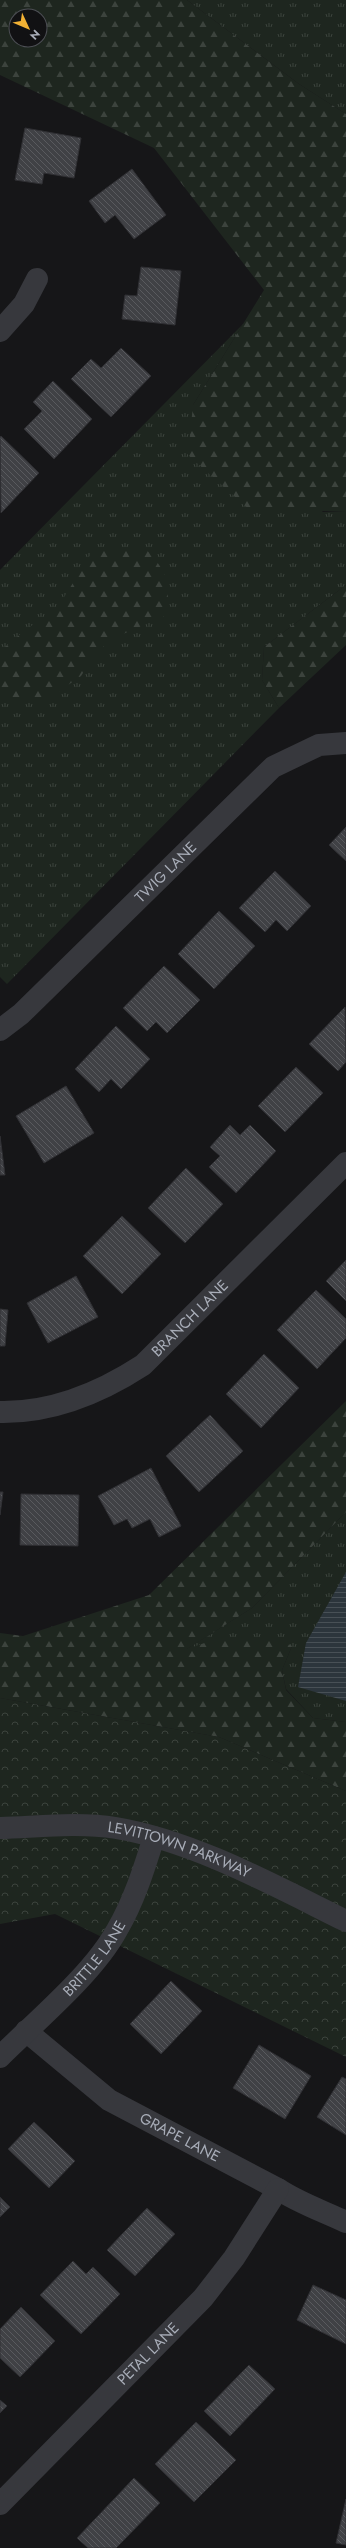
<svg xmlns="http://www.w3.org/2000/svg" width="346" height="2548" viewBox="0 0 346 2548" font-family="Jost,sans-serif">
  <defs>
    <pattern id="grass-tufts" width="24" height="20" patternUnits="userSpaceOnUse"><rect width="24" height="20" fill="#1e261f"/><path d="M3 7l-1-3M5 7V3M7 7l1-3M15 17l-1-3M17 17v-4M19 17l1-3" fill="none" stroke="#3c433d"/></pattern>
    <pattern id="forest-firs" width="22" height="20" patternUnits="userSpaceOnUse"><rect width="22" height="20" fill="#1e261f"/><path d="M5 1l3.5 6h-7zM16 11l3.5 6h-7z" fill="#3c433d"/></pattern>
    <pattern id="park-crowns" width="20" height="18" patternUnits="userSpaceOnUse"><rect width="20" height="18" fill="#1e261f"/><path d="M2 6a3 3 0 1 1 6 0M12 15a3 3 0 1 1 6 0" fill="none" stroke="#3c433d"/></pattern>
    <pattern id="water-rules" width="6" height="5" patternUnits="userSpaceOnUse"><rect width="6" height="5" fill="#2c353c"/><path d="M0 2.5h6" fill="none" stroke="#485056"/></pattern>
    <pattern id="building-back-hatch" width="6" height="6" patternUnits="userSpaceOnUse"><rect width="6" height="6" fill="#404145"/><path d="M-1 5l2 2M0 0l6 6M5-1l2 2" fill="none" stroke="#595a5e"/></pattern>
  </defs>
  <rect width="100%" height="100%" fill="#161618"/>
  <g fill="url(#grass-tufts)">
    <polygon points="187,0 346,0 346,114 299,84"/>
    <polygon points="243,324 193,405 323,512 346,511 346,585 264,647 262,680 279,708 7,984 0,977 0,570"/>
    <polygon points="346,1512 346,1722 313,1718 286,1689 282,1670 292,1646 185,1650 252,1608"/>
  </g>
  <g fill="url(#forest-firs)" fill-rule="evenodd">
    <path d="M0,0H187L299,84L346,114V511H251L188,455L193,405L264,290L154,148L0,75ZM16,16H40V40H16Z"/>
    <path d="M145,548C168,573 172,583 165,616L123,634L98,650L81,676L48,699H0V651L29,627L55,612L94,549Z"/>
    <polygon points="346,585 346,645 279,708 262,680 264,647"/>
    <polygon points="346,1401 346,1512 252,1608 187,1649 222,1637 280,1640 292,1646 282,1670 286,1690 313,1718 346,1722 346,1791 219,1737 0,1698 0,1633 23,1636 149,1595"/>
  </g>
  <polygon fill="url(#park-crowns)" points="0,1698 219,1737 346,1791 346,2057 55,1914 0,1924"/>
  <polygon fill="url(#water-rules)" points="346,1572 346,1701 298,1687 306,1643"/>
  <g fill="url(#building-back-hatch)" stroke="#303034">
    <polygon points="25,128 81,138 74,178 44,173 42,184 15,180"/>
    <polygon points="132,169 166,215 134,239 115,215 105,223 89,201"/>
    <polygon points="141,267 181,271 175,325 122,319 125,295 137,296"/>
    <polygon points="121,348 151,376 111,417 71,379 91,359 101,368"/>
    <polygon points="53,381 92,419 54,459 24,429 42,411 33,402"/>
    <polygon points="1,436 39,473 1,513 0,437"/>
    <polygon points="346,827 346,861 329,845"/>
    <polygon points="275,871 311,906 287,931 276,920 265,932 239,908"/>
    <polygon points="219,911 255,946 214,989 178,954"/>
    <polygon points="164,966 200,1000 167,1033 156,1022 147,1031 123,1008"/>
    <polygon points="345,1007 346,1062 338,1071 309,1044"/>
    <polygon points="116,1026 150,1059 121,1089 111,1079 99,1092 75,1069"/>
    <polygon points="296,1067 323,1093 285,1132 258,1106"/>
    <polygon points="66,1086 94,1133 44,1163 16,1116"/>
    <polygon points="230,1125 240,1135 250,1125 276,1151 236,1193 209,1167 220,1156 210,1147"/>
    <polygon points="0,1136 5,1175 0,1175"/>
    <polygon points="186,1168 223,1204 185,1243 148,1208"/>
    <polygon points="122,1216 161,1254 122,1294 83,1256"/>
    <polygon points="346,1260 346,1301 326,1281"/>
    <polygon points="76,1276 98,1317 48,1343 27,1303"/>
    <polygon points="316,1290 346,1319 346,1338 317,1369 277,1330"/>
    <polygon points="0,1309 8,1310 5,1346 0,1346"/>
    <polygon points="264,1354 299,1388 261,1428 226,1394"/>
    <polygon points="210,1415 243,1451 199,1492 166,1456"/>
    <polygon points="151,1468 181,1526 159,1537 150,1519 132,1528 127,1519 114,1525 98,1496"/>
    <polygon points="0,1492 3,1492 0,1515"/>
    <polygon points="21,1494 79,1495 78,1546 20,1545"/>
    <polygon points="171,1981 202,2011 161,2054 130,2024"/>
    <polygon points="259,2045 311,2076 285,2119 233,2088"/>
    <polygon points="342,2077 346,2079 346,2135 317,2117"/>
    <polygon points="34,2122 75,2161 49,2188 8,2149"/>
    <polygon points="0,2197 10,2207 0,2217"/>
    <polygon points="147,2208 175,2234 135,2276 107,2250"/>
    <polygon points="73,2261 86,2274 93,2267 120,2294 81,2334 40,2295"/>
    <polygon points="313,2285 346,2300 346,2344 297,2320"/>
    <polygon points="21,2307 55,2341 20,2377 0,2358 0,2329"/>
    <polygon points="249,2365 275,2389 230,2436 204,2411"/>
    <polygon points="0,2400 7,2406 0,2413"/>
    <polygon points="196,2422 236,2460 194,2502 155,2464"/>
    <polygon points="134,2478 160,2503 116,2548 88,2548 77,2538"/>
    <polygon points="346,2499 346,2545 336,2543"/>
  </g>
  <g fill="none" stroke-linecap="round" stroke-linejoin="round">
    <g stroke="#37383d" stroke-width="22">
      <polyline points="0,331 24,304 37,279"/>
      <path id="s1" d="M0,1030L21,1014L273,767L319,745L346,743"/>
      <path id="s2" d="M0,1412C53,1413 100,1393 143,1365L346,1163"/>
      <path id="s3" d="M0,1828C37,1827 78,1822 116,1828C194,1841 275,1886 346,1921"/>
      <path id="s4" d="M26,2031L109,2100L278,2189C299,2203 323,2211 346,2222"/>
      <path id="s5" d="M0,2057C36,2021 93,1974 117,1930C134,1901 144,1869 154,1837"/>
      <path id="s6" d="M0,2504L203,2298L234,2258L278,2189"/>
    </g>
  </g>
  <g text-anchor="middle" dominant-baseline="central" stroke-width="3.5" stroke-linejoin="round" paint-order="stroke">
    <g font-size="15" fill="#a8adb8" stroke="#111113">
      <text stroke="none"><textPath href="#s1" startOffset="229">TWIG LANE</textPath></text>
      <text stroke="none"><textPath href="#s2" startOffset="219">BRANCH LANE</textPath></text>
      <text stroke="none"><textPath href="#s3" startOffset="183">LEVITTOWN PARKWAY</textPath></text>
      <text stroke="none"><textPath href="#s5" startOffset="137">BRITTLE LANE</textPath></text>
      <text stroke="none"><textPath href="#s4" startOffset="188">GRAPE LANE</textPath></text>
      <text stroke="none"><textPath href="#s6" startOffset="211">PETAL LANE</textPath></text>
    </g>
  </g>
  <g transform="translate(28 28) rotate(134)"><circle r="19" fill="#111113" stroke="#4d4f55"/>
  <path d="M0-3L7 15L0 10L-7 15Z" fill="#f2b134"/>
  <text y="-6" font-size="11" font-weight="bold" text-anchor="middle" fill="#a8adb8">N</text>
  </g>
</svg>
